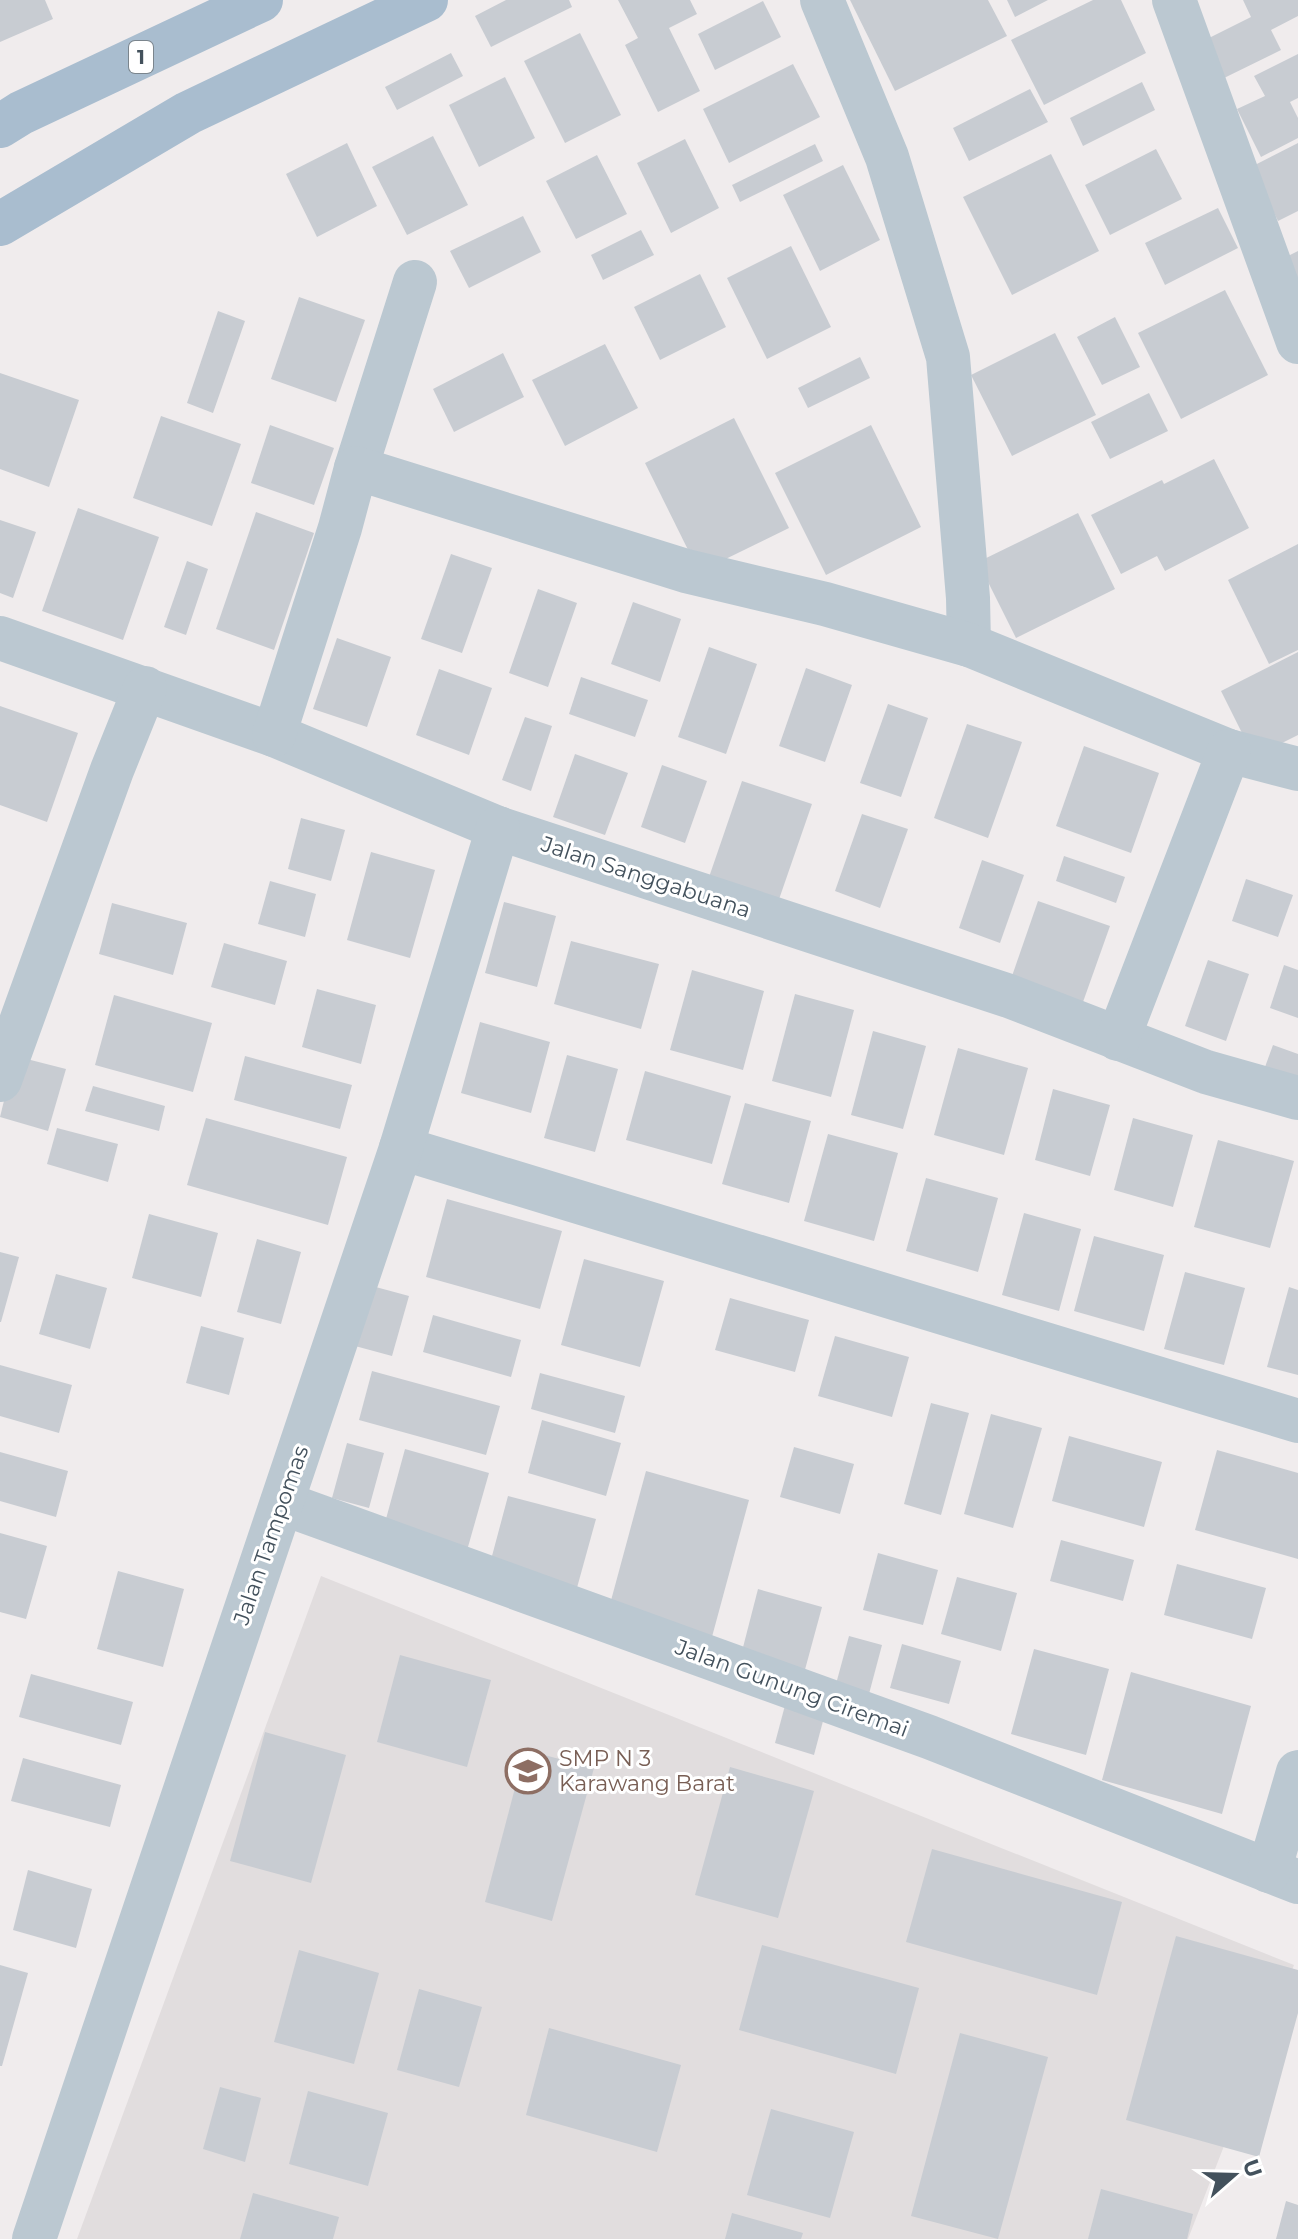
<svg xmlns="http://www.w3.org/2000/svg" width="1298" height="2239" viewBox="0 0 1298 2239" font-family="Montserrat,sans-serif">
  <rect width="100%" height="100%" fill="#f0eced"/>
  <polygon fill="#e1ddde" points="321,1576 1294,1965 1188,2239 77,2239"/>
  <g fill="#c8ccd2">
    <polygon points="0,0 45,0 53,19 0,42"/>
    <polygon points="506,0 569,0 572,7 491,47 475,16"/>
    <polygon points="618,0 690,0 697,14 669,28 700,91 658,112 625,45 638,38"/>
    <polygon points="850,0 988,0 1007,36 895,91"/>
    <polygon points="1007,0 1048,0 1015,17"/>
    <polygon points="1093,0 1121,0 1146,53 1044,105 1011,40"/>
    <polygon points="1243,0 1298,0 1298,16 1271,30 1281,50 1222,79 1203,41 1251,17"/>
    <polygon points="763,1 781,37 715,70 698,34"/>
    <polygon points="580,33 621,115 565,143 524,61"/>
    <polygon points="451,53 463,76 397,110 385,87"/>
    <polygon points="1298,54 1298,98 1290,102 1298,118 1298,138 1261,157 1237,109 1265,96 1254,76"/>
    <polygon points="793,64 820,117 729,163 703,109"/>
    <polygon points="505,77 535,138 479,167 449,105"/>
    <polygon points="1142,82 1155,110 1083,146 1070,118"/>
    <polygon points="1030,89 1048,122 969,161 953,128"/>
    <polygon points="433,136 468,205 407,235 372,167"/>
    <polygon points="685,139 719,208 671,233 637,163"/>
    <polygon points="347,143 377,206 317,237 286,174"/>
    <polygon points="1298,143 1298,211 1278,221 1251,167"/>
    <polygon points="815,144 823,161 740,202 732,185"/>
    <polygon points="1156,149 1182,199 1110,235 1085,185"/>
    <polygon points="1051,154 1099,251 1012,295 963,197"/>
    <polygon points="597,155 627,214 576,239 546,181"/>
    <polygon points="843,165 880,240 820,271 783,195"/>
    <polygon points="1218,208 1238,248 1165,285 1145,243"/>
    <polygon points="523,216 541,252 469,288 450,251"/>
    <polygon points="641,230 654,255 603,280 591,255"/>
    <polygon points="791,246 831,327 767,359 727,278"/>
    <polygon points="1298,251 1298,301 1278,261"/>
    <polygon points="700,274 726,327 660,360 634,307"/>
    <polygon points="1225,290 1268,375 1181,419 1138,333"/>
    <polygon points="299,297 365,320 336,402 271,379"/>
    <polygon points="218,311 245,321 213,413 187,403"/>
    <polygon points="1115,317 1140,367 1102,385 1077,337"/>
    <polygon points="1055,333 1096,415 1012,456 971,375"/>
    <polygon points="605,344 638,408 565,446 532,380"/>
    <polygon points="503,353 524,397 454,432 433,389"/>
    <polygon points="860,357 870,378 808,408 798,388"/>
    <polygon points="0,373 79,400 49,487 0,469"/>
    <polygon points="1149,393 1168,431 1110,459 1091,422"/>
    <polygon points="161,416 241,444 212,526 133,498"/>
    <polygon points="734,418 789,528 699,572 645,463"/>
    <polygon points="270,425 334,448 314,505 251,483"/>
    <polygon points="871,425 921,527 826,575 775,473"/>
    <polygon points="1214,459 1249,528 1165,571 1157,556 1121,574 1091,515 1162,480 1164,484"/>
    <polygon points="78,508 159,537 123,640 42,611"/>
    <polygon points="256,512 314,533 274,650 216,629"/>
    <polygon points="1078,513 1115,589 1016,638 978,562"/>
    <polygon points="0,520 36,532 13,598 0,593"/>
    <polygon points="1298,544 1298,650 1269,664 1228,580"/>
    <polygon points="451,554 492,568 462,653 421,639"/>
    <polygon points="187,561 208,569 186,635 164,627"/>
    <polygon points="538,589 577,603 548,687 509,673"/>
    <polygon points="633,602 681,619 660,682 611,664"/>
    <polygon points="337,638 391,657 367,727 313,709"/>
    <polygon points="709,647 757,664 726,754 678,737"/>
    <polygon points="1298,652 1298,735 1254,757 1221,691"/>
    <polygon points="806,668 852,685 825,762 779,746"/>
    <polygon points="439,669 492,688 469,755 416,735"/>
    <polygon points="581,677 648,700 635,737 569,714"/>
    <polygon points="888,704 928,718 901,797 860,783"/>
    <polygon points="0,706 78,733 47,822 0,805"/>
    <polygon points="525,717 552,726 531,791 502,780"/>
    <polygon points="967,724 1022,742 988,838 934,818"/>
    <polygon points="1084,746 1159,773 1131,853 1056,826"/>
    <polygon points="575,754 628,773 605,835 553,817"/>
    <polygon points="662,765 707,781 685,843 641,827"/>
    <polygon points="742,781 812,804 776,908 707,883"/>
    <polygon points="862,814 908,829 880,908 835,891"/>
    <polygon points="301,818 345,830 331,881 288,869"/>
    <polygon points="371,852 435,870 410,958 347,940"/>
    <polygon points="1064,856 1125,877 1116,903 1056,881"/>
    <polygon points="982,860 1024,875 1000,943 959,928"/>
    <polygon points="1246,879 1293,895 1278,937 1232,921"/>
    <polygon points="270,881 316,894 305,937 258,924"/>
    <polygon points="1038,901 1110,926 1083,1002 1012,976"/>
    <polygon points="504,902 556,916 537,987 485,973"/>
    <polygon points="112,903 187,923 173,975 99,954"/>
    <polygon points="571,941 659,964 641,1029 554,1004"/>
    <polygon points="224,943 287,961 275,1005 211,987"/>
    <polygon points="1208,960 1249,974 1226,1041 1185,1026"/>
    <polygon points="1284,965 1298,970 1298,1018 1270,1008"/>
    <polygon points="692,970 764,991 743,1070 670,1050"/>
    <polygon points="317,989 376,1005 361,1064 302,1047"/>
    <polygon points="795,994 854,1010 831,1097 772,1081"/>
    <polygon points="114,995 212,1023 193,1092 95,1065"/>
    <polygon points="480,1022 550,1042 531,1113 461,1093"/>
    <polygon points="873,1031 926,1046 903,1129 851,1115"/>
    <polygon points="1273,1045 1298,1054 1298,1092 1261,1078"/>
    <polygon points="958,1048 1028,1068 1004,1155 934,1135"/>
    <polygon points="567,1055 618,1069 595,1152 544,1138"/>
    <polygon points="15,1056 66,1069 48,1131 0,1117"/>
    <polygon points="245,1056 352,1085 340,1129 234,1100"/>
    <polygon points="645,1071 731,1096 712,1164 626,1140"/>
    <polygon points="93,1086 165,1106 159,1131 85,1111"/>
    <polygon points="1053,1089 1110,1105 1090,1176 1035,1160"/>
    <polygon points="745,1103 811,1121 789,1203 722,1184"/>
    <polygon points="206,1118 347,1157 328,1225 187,1185"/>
    <polygon points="1133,1118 1193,1135 1173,1207 1114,1190"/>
    <polygon points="57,1128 118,1144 108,1182 47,1164"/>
    <polygon points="828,1134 898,1153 874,1241 804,1221"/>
    <polygon points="1218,1140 1294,1161 1270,1248 1194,1227"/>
    <polygon points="926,1178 998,1198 978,1272 906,1251"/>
    <polygon points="447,1199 562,1231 540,1309 426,1277"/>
    <polygon points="1024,1213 1081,1229 1059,1311 1002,1295"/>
    <polygon points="149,1214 218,1233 201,1297 132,1278"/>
    <polygon points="1094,1236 1164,1255 1144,1331 1074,1311"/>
    <polygon points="257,1239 301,1252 281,1324 237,1312"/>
    <polygon points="0,1252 19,1257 1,1322 0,1322"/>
    <polygon points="584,1259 664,1281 640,1367 561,1345"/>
    <polygon points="1185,1272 1245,1288 1224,1365 1164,1349"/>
    <polygon points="56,1274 107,1288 90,1349 39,1334"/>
    <polygon points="361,1283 409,1296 392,1356 344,1343"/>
    <polygon points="1289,1287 1298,1290 1298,1375 1267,1367"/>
    <polygon points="730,1298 809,1320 795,1372 715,1350"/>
    <polygon points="433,1315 521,1340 511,1377 423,1352"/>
    <polygon points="201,1326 244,1338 229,1395 186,1383"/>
    <polygon points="835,1336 909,1357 892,1417 818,1396"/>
    <polygon points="0,1365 72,1385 59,1433 0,1416"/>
    <polygon points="372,1371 500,1406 486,1455 359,1420"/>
    <polygon points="540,1373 625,1396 615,1433 531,1409"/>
    <polygon points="931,1403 969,1413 941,1515 904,1504"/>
    <polygon points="991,1414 1042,1428 1013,1528 964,1514"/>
    <polygon points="542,1420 621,1443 606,1496 528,1473"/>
    <polygon points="1069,1436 1162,1462 1144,1527 1052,1501"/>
    <polygon points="347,1443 384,1453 369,1508 332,1498"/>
    <polygon points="794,1447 854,1464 840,1514 780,1497"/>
    <polygon points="405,1449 489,1473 466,1554 383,1530"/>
    <polygon points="1217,1450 1298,1473 1298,1559 1195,1530"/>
    <polygon points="0,1452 68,1471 56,1517 0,1501"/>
    <polygon points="646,1471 749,1500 709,1648 606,1619"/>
    <polygon points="508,1496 596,1519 575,1595 488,1571"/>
    <polygon points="0,1533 47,1546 26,1619 0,1612"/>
    <polygon points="1061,1540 1134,1560 1123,1601 1050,1581"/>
    <polygon points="878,1553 938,1570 923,1625 863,1610"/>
    <polygon points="1177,1564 1266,1588 1252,1639 1164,1615"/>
    <polygon points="118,1571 184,1589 163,1667 97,1649"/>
    <polygon points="957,1577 1017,1593 1001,1651 941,1634"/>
    <polygon points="758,1589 822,1607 803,1677 740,1659"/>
    <polygon points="849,1636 882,1645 869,1694 836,1684"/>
    <polygon points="902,1644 961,1661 949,1704 890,1688"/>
    <polygon points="1034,1649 1109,1669 1086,1755 1011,1734"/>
    <polygon points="400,1655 491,1680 467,1767 377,1742"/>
    <polygon points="1131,1672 1251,1706 1222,1814 1102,1780"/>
    <polygon points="31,1674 133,1702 121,1745 19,1717"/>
    <polygon points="788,1694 827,1706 814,1755 775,1743"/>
    <polygon points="265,1732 346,1755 311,1883 230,1861"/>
    <polygon points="525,1750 594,1768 552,1921 485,1902"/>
    <polygon points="23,1758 121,1785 110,1827 11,1801"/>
    <polygon points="730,1767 814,1791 778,1918 695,1895"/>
    <polygon points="932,1849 1122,1902 1097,1995 906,1942"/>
    <polygon points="28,1870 92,1889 76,1948 13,1930"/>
    <polygon points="1176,1936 1298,1970 1298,2013 1259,2157 1126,2120"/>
    <polygon points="762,1945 919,1988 896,2074 739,2030"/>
    <polygon points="299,1950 379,1973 354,2064 274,2042"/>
    <polygon points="0,1965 28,1973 2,2066 0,2066"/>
    <polygon points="419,1989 482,2007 459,2087 397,2070"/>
    <polygon points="549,2028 681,2065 657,2152 526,2115"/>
    <polygon points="960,2033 1048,2057 998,2239 911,2216"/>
    <polygon points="220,2087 261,2098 245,2162 203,2149"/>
    <polygon points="308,2091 388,2113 368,2186 289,2164"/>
    <polygon points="771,2109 854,2132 830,2218 747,2195"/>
    <polygon points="1101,2189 1193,2214 1187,2239 1088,2239"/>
    <polygon points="253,2193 339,2217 333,2239 240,2239"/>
    <polygon points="1286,2201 1298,2205 1298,2239 1276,2239"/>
    <polygon points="732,2213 803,2233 801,2239 725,2239"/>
  </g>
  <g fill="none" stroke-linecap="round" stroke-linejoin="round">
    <g stroke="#bbc8d1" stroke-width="44">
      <polyline points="822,0 887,157 948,357 968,598 969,645"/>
      <polyline points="1174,0 1298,342"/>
      <polyline points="356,468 415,282"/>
      <polyline points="0,638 274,735 498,828 1009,996 1206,1072 1298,1098"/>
      <polyline points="274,735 340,528 356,468 686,571 825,604 969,645 1229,751 1298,769"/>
      <polyline points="1118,1039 1229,751"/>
      <polyline points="0,1080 112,770 145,688"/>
      <polyline points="401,1148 1298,1421"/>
      <polyline points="282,1503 929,1737 1298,1882"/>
      <polyline points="1269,1871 1298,1772"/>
      <polyline points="34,2239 401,1148 498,828"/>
    </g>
    <g stroke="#a9bdcf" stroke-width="44">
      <polyline points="0,126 21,113 261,0"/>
      <polyline points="0,224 188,113 426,0"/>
    </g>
  </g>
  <defs>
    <g id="school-ring" transform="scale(2.3)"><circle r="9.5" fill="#fff" stroke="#8d6e63" stroke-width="1.5"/><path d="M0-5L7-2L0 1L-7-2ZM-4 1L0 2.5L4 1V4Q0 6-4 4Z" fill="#8d6e63"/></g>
  </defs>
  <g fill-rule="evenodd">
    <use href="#school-ring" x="528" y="1771"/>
  </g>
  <g text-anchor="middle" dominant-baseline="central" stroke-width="6" stroke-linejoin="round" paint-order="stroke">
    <rect fill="#fff" stroke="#7b858d" stroke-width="2" x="129" y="41" width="24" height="32" rx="6"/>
    <g font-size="20" font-weight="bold" fill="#43515c">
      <text x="141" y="57">1</text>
    </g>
    <g font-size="22" fill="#43515c" stroke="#fff">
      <text transform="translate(646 877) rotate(18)">Jalan Sanggabuana</text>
      <text transform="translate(271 1535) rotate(-71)">Jalan Tampomas</text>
      <text transform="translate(792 1688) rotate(20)">Jalan Gunung Ciremai</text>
    </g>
    <g font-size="22" fill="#785e54" stroke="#fff" text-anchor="start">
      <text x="559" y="1758">SMP N 3<tspan x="559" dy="25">Karawang Barat</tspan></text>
    </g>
  </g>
  <g transform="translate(1234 2175) rotate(70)" stroke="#ffffff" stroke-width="6" paint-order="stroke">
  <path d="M0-6L14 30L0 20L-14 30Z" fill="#43515c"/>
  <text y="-12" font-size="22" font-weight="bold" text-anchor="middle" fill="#43515c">U</text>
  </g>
</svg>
